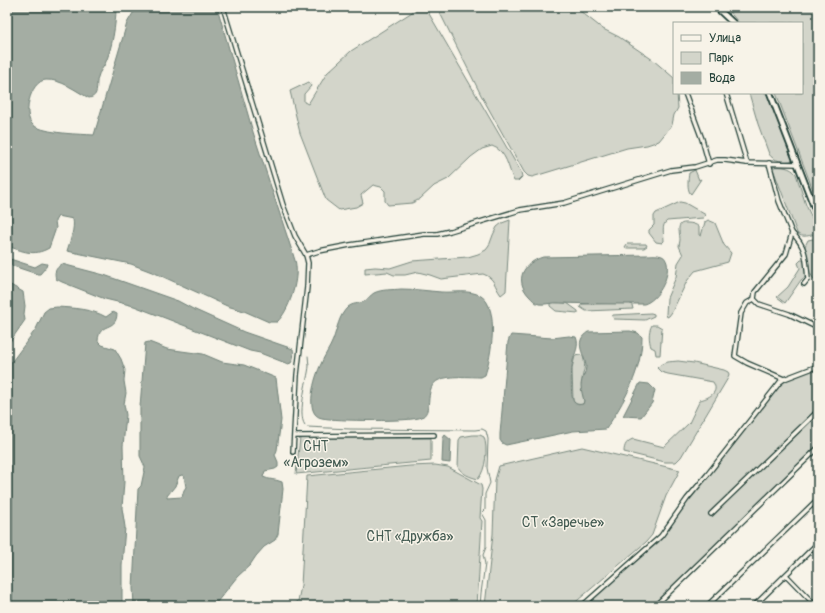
<svg xmlns="http://www.w3.org/2000/svg" width="825" height="613" viewBox="0 0 825 613" font-family="Pangolin,sans-serif">
  <rect width="100%" height="100%" fill="#f7f3e8"/>
  <filter id="ink" filterUnits="userSpaceOnUse"><feTurbulence type="fractalNoise" baseFrequency=".025" numOctaves="2"/><feDisplacementMap in="SourceGraphic" scale="8" xChannelSelector="R" yChannelSelector="G"/><feConvolveMatrix kernelMatrix="1 2 1 2 8 2 1 2 1" color-interpolation-filters="sRGB"/></filter>
  <g filter="url(#ink)">
    <g fill="#d3d5ca" stroke="#79897f">
      <path d="M420,7H424L428,12L521,172L522,177L518,181H514C508,168 507,151 492,146L482,149L471,157L448,179L434,186L420,199L412,203L388,205L385,201V191L381,187L373,185L361,195L363,203L356,207L339,210L326,200L300,133L290,91L309,82L311,86L304,94V102L308,104L327,73L351,51Z"/>
      <polygon points="437,7 575,7 603,29 619,37 653,60 674,78 674,93 677,93 678,108 674,115 672,125 659,141 647,145 627,148 532,177 528,176 524,172 481,95"/>
      <polygon points="725,7 818,7 818,203 776,93 802,93 802,23 739,23"/>
      <path d="M749,93H767L793,160C785,163 773,161 769,154L758,124Z"/>
      <path d="M773,167C782,166 791,167 796,174L806,205L817,229L818,233C811,235 802,239 797,233L773,169Z"/>
      <path d="M695,170L699,180L701,179L691,194L690,193C687,188 688,180 689,173Z"/>
      <path d="M680,202L685,203L706,215L703,218L667,221C661,225 664,234 664,241L662,243L656,242L649,233V230L654,225V216L656,213Z"/>
      <path d="M510,220L506,291L501,295C494,286 495,278 483,274L441,279L430,275L418,272L405,275H394L387,272L365,274V268L375,267L390,268L412,261L468,257L478,254L486,250L489,246L493,235L497,227L502,223Z"/>
      <path d="M708,220L715,223L724,245L731,253L728,262L695,271L687,281L672,312L669,316L667,317L666,314L667,298L676,277L678,263L683,255C682,252 680,249 679,246C679,244 680,242 680,240C680,232 675,222 687,223C691,223 696,224 699,227V235L701,236L705,222Z"/>
      <polygon points="813,239 818,243 818,286 810,273 805,246 808,240"/>
      <polygon points="627,244 646,244 647,246 644,248 627,248 625,247"/>
      <polygon points="801,260 804,260 806,276 801,280 785,303 777,297 788,287 800,268 798,263"/>
      <polygon points="554,302 567,303 578,311 578,313 556,311 550,306 550,303"/>
      <polygon points="629,303 632,305 633,309 586,311 580,307 582,304"/>
      <polygon points="651,313 654,314 654,316 645,320 614,319 612,317 613,315"/>
      <path d="M652,325H657L662,328L660,355H656L655,349L651,347C649,340 648,332 652,325Z"/>
      <path d="M580,355L583,356C587,370 582,370 582,382C582,389 583,394 584,401L583,404C578,405 576,404 573,401L572,368L575,356Z"/>
      <path d="M678,361L694,363L724,370L728,372L729,374L728,378L681,457L676,462H665L624,452C624,445 627,441 633,439L664,447L689,423L700,400C708,398 720,393 713,382L668,374L661,372L657,368C663,361 670,362 678,361Z"/>
      <polygon points="818,368 818,445 653,606 582,606 659,542 677,514 781,383 791,377"/>
      <path d="M473,435H480L484,437C488,448 486,470 478,479C470,477 462,474 458,467L459,440L461,437Z"/>
      <polygon points="300,438 431,438 431,461 296,474"/>
      <polygon points="582,447 680,470 666,496 652,535 646,542 571,606 485,606 493,534 495,480 499,466"/>
      <polygon points="410,466 435,465 448,467 481,485 482,489 480,518 482,521 477,606 292,606 298,601 301,586 307,476"/>
    </g>
    <g fill="#a4ada3" stroke="#6f8077" fill-rule="evenodd">
      <path d="M7,7H115L116,8C116,24 112,49 105,64C103,68 99,72 98,77C95,86 100,96 89,98C76,91 61,79 46,80C30,80 20,120 36,127C52,134 78,134 94,135L127,23L133,13L138,7H217L253,132L293,254C294,258 296,262 296,266C298,282 289,311 277,322H269L244,311L227,306L157,274L131,264L67,251C70,241 75,229 73,219L58,216L55,221L56,228L49,248C33,257 23,251 7,246Z"/>
      <path d="M646,255C651,255 657,254 662,256C665,257 666,260 667,263C670,277 658,300 644,304C616,304 588,304 560,303C553,302 545,305 539,304C535,303 532,299 529,296C514,280 523,263 543,257Z"/>
      <polygon points="7,258 35,267 42,263 47,264 46,267 40,274 37,274 7,264"/>
      <path d="M62,264L104,275L178,301L193,309L244,332L293,349C294,354 294,358 291,363L288,364L260,353L250,351L134,306L105,299L62,282L56,279C54,272 55,269 62,264Z"/>
      <polygon points="7,283 23,292 25,306 24,314 25,320 7,346"/>
      <path d="M401,289C415,289 428,291 441,292C454,293 469,289 481,296C500,308 491,357 485,375L481,377C470,377 449,375 439,380C423,387 434,410 422,417C412,422 335,421 322,418C303,415 315,376 321,364C324,356 330,348 333,340C337,329 339,315 348,307C353,303 358,304 363,302C368,300 370,295 374,293C382,289 393,290 401,289Z"/>
      <path d="M57,307C73,308 92,309 106,317L113,312L117,314C116,332 99,321 98,341L102,345L115,349L121,359L125,370L124,381L126,393L124,404L126,415L123,446L124,482L122,508L125,527L122,565V606H7V368L36,329L44,312L49,308Z"/>
      <path d="M630,331L638,333L642,337C642,371 624,402 606,429L573,431L506,445L502,443L500,440V434L508,342L509,339L511,335L552,338L569,336L576,337C580,346 574,354 573,361C571,368 570,397 574,402C576,405 579,405 583,404L584,401C583,396 581,391 581,385C581,379 586,373 586,367C586,356 572,342 588,332Z"/>
      <path d="M149,342L167,349L203,354L222,362L244,365L276,378L281,420L277,450L275,455L278,462V467L275,469L265,471L263,477C269,480 275,479 282,482L283,489L278,534L275,540L264,547L256,556L250,565L237,577L217,602L211,606H134L133,588L138,489L141,486L145,467L140,456V407L145,343ZM182,475L184,476L186,487L184,490L182,497L167,498V496L175,486L179,476Z"/>
      <polygon points="640,383 649,384 655,390 652,403 641,417 623,416"/>
      <polygon points="445,435 451,440 450,463 442,462 443,438"/>
    </g>
    <g fill="none" stroke-linecap="round" stroke-linejoin="round">
      <path stroke="#6f8077" stroke-width="1" d="M308,356C308,359 309,363 309,366C308,379 295,419 307,427L350,429L475,430L482,429L486,431L488,439L487,468L490,483L485,494V510L482,513L486,520V547L483,555L485,564L481,593L480,606"/>
      <g stroke="#1f3d34" stroke-width="6">
        <g id="minor">
          <polyline points="223,7 283,205 295,236 306,255 308,263 307,287 297,375 293,452"/>
          <polyline points="685,93 702,139 709,164"/>
          <polyline points="726,93 747,163"/>
          <polyline points="769,163 779,201 792,233 786,254 755,292 754,299 759,304 789,314 818,328"/>
          <path d="M792,233C807,247 806,260 808,279L804,284"/>
          <polyline points="306,255 319,251 350,245 424,234 437,234 450,231 520,210 564,203 671,170 695,167 717,160 725,160 747,163 798,164"/>
          <polyline points="754,299 747,303 741,313 735,356 747,363 784,379"/>
          <polyline points="295,436 434,435"/>
          <polyline points="711,514 818,411"/>
          <polyline points="786,575 816,606"/>
          <polyline points="582,606 661,536 687,499 707,475 780,382 784,379 818,366"/>
          <polyline points="655,606 818,448"/>
          <polyline points="707,606 818,499"/>
          <polyline points="754,606 818,543"/>
        </g>
      </g>
      <g stroke="#1f3d34" stroke-width="8">
        <g id="major">
          <polyline points="716,7 733,23"/>
          <polyline points="770,93 818,217"/>
        </g>
      </g>
      <use href="#minor" stroke="#f7f3e8" stroke-width="3.5"/>
      <use href="#major" stroke="#f7f3e8" stroke-width="4.5"/>
    </g>
  </g>
  <g text-anchor="middle" dominant-baseline="central" stroke-width="3" stroke-linejoin="round" paint-order="stroke">
    <g font-size="14" fill="#435b52" stroke="#f7f3e8">
      <text x="316" y="446">СНТ<tspan x="316" dy="16">«Агрозем»</tspan></text>
      <text x="563" y="522">СТ «Заречье»</text>
      <text x="410" y="536">СНТ «Дружба»</text>
    </g>
  </g>
  <rect width="825" height="613" fill="none" stroke="#f7f3e8" stroke-width="24"/>
  <rect x="12" y="12" width="801" height="589" fill="none" stroke="#1f3d34" stroke-width="1.5" filter="url(#ink)"/>
  <rect x="673" y="22" width="130" height="72" fill="#f7f3e8" stroke="#a1aaa0"/>
  <rect x="681" y="35" width="20" height="6" fill="#f7f3e8" stroke="#a1aaa0"/>
  <text x="709" y="42" font-size="12" fill="#1f3d34">Улица</text>
  <rect x="681" y="52" width="20" height="12" fill="#d3d5ca" stroke="#a1aaa0"/>
  <text x="709" y="62" font-size="12" fill="#1f3d34">Парк</text>
  <rect x="681" y="72" width="20" height="12" fill="#a4ada3" stroke="#a1aaa0"/>
  <text x="709" y="82" font-size="12" fill="#1f3d34">Вода</text>
</svg>
